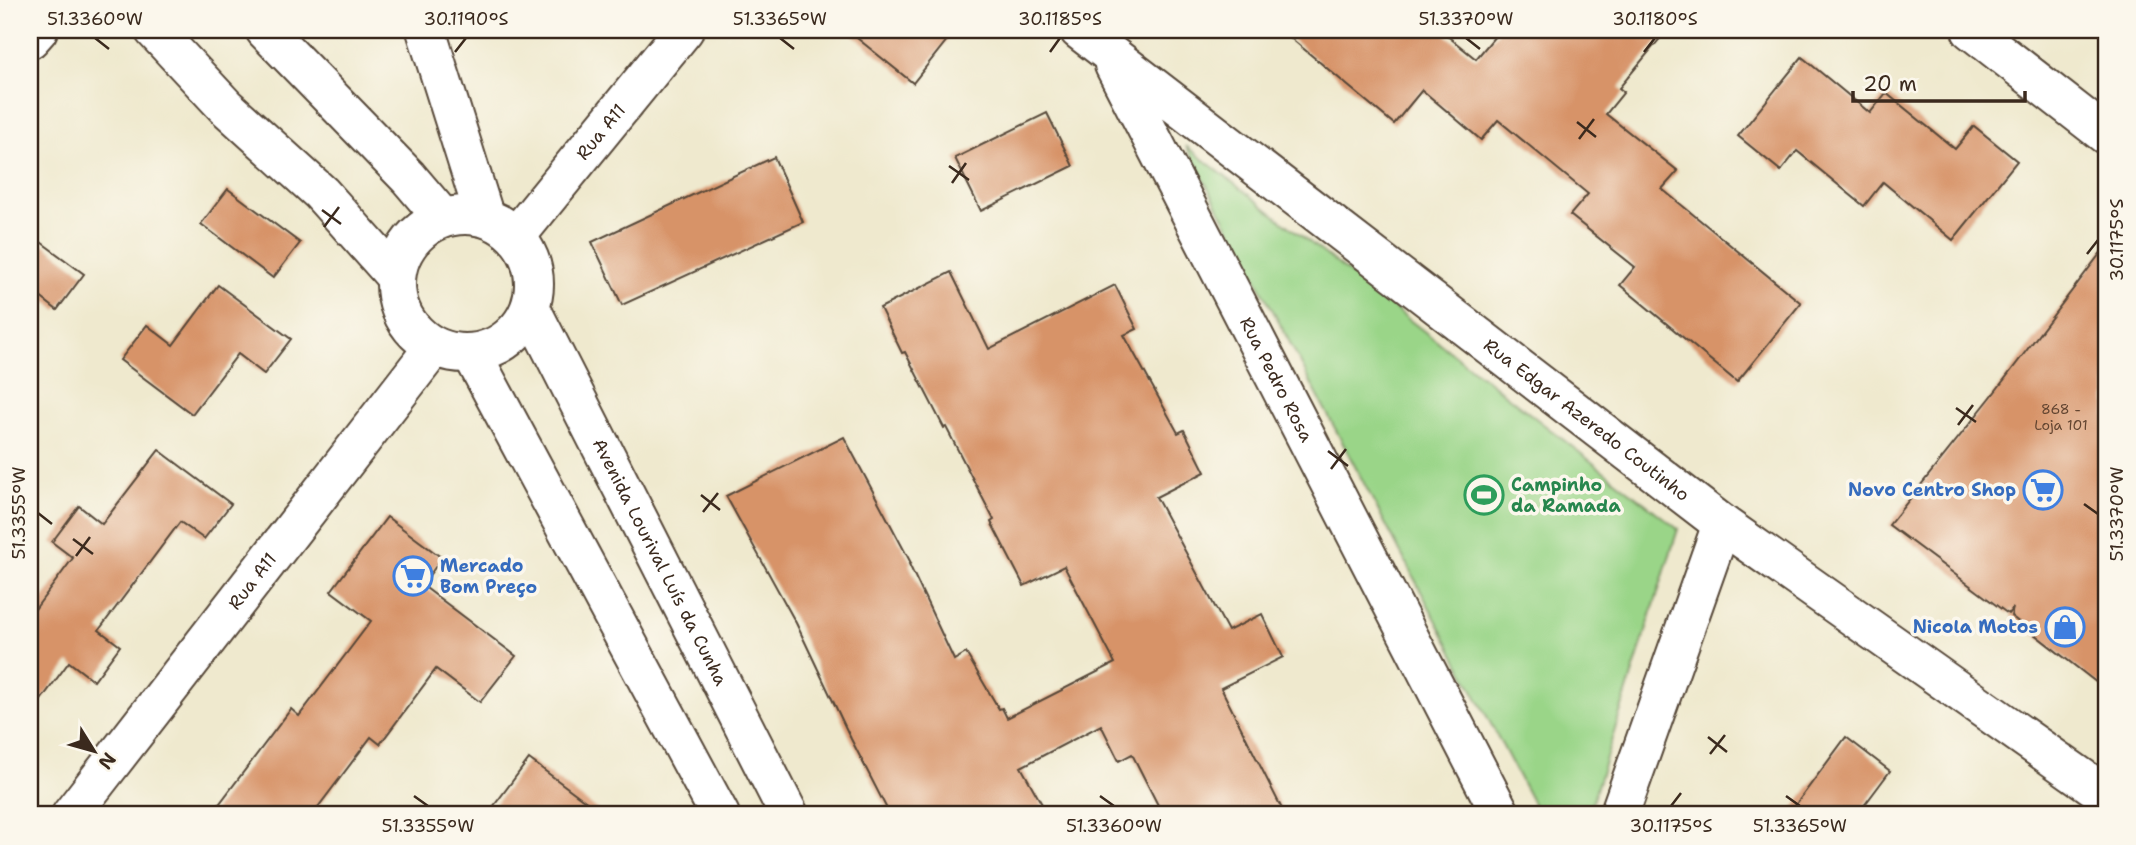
<svg xmlns="http://www.w3.org/2000/svg" width="2136" height="845" viewBox="0 0 2136 845" font-family="'Shantell Sans',sans-serif">
  <rect width="100%" height="100%" fill="#fbf7ec"/>
  <filter id="ink" filterUnits="userSpaceOnUse"><feTurbulence type="fractalNoise" baseFrequency=".0143" numOctaves="2"/><feDisplacementMap in="SourceGraphic" scale="14" xChannelSelector="R" yChannelSelector="G"/><feConvolveMatrix kernelMatrix="1 2 1 2 8 2 1 2 1" color-interpolation-filters="sRGB"/></filter>
  <filter id="wash" filterUnits="userSpaceOnUse"><feTurbulence type="fractalNoise" baseFrequency=".00686" numOctaves="4" result="noise"/><feDisplacementMap in="SourceGraphic" scale="28" xChannelSelector="R" yChannelSelector="G"/><feGaussianBlur stdDeviation="1.57" result="paint"/><feColorMatrix in="noise" values="0 0 0 0 0 0 0 0 0 0 0 0 0 0 0 0 0 1.4 0 .05"/><feComposite in="paint" operator="in"/></filter>
  <g filter="url(#wash)">
    <rect width="100%" height="100%" fill="#efe9ce"/>
    <polygon fill="#9ad588" stroke="#6a8053" stroke-width="2" points="1186,146 1678,529 1588,815 1539,815"/>
    <g id="blocks">
      <g fill="#d79367">
        <polygon points="847,30 955,30 913,83"/>
        <polygon points="1281,30 1440,30 1476,59 1500,30 1667,30 1619,88 1624,92 1606,114 1678,171 1662,189 1801,303 1737,382 1620,285 1635,267 1570,215 1588,194 1498,120 1481,140 1422,90 1394,124"/>
        <polygon points="1802,57 1870,113 1886,93 1955,149 1974,126 2017,161 1953,240 1883,182 1864,206 1797,151 1781,171 1738,136"/>
        <polygon points="1047,113 1073,166 981,211 955,158"/>
        <polygon points="774,157 803,222 622,305 592,242"/>
        <polygon points="228,189 300,243 273,278 201,224"/>
        <polygon points="30,234 84,274 57,310 30,289"/>
        <polygon points="2106,246 2106,690 2011,616 2013,608 2008,614 1889,525 1991,397"/>
        <polygon points="951,272 989,349 1115,285 1137,329 1124,335 1178,433 1184,430 1205,472 1156,497 1228,631 1262,614 1283,657 1221,688 1285,815 1163,815 1132,754 1119,761 1101,725 1021,767 1048,815 890,815 851,739 796,623 726,496 844,437 911,563 909,564 954,660 966,653 999,709 1002,708 1007,718 1115,663 1064,566 1024,586 991,522 994,520 946,427 944,428 905,352 902,353 880,308"/>
        <polygon points="218,285 291,339 264,374 238,354 192,414 120,360 147,325 173,345"/>
        <polygon points="159,450 231,504 204,539 180,522 99,630 120,646 94,681 69,662 30,715 30,616 73,558 52,542 79,506 102,524"/>
        <polygon points="387,517 442,558 422,585 516,656 480,702 436,669 380,744 371,737 312,815 211,815 291,709 299,716 371,621 331,591"/>
        <polygon points="1846,737 1890,771 1857,815 1788,815"/>
        <polygon points="529,759 604,815 487,815"/>
      </g>
    </g>
  </g>
  <g filter="url(#ink)">
    <use href="#blocks" fill-opacity="0" stroke="#564738" stroke-width="2"/>
    <g fill="none" stroke-linecap="round" stroke-linejoin="round">
      <g stroke="#564738" stroke-width="42">
        <g id="minor">
          <path id="s1" d="M1079,30L1722,524L2106,795"/>
          <polyline points="1971,30 2106,135"/>
          <polyline points="30,39 38,30"/>
          <path id="s2" d="M1114,65L1501,815"/>
          <path id="s3" d="M517,235L684,30"/>
          <path id="s4" d="M71,815L434,347"/>
          <polyline points="1619,815 1722,524"/>
        </g>
      </g>
      <g stroke="#564738" stroke-width="42">
        <g id="tertiary">
          <polyline points="154,30 225,106 321,193 395,276"/>
          <polyline points="265,30 408,177 442,217"/>
          <polyline points="426,30 484,215"/>
          <circle cx="465" cy="284" r="69"/>
          <path id="s5" d="M531,309L789,815"/>
          <polyline points="472,354 720,815"/>
        </g>
      </g>
      <use href="#minor" stroke="#fff" stroke-width="38"/>
      <use href="#tertiary" stroke="#fff" stroke-width="38"/>
    </g>
  </g>
  <path fill="none" stroke="#3b2a1e" stroke-width="2.5" d="M95,38L109,49M780,38L794,49M1466,38L1480,49M455,52L466,38M1050,52L1060,38M1644,52L1655,38M1577,122L1596,137M1579,139L1594,119M949,166L969,180M952,183L966,163M322,210L341,224M324,227L339,207M2087,254L2098,240M1956,408L1976,422M1958,425L1973,405M1328,451L1348,466M1331,469L1346,449M701,495L720,510M2084,504L2098,514M703,512L718,493M38,513L52,524M73,539L93,554M76,556L90,537M1708,737L1727,752M1710,754L1725,735M414,796L428,806M1100,796L1114,806M1786,796L1800,806M1671,806L1681,793"/>
  <defs>
    <g id="supermarket-ring" transform="scale(2.0125)"><circle r="9.5" fill="#fbf7ec" stroke="#3f7fe0" stroke-width="1.5"/><path d="M-6-5.5h2.5l.6 2H6L4.5 2H-2.5L-4.4-4H-6ZM-1.5 3.2a1.3 1.3 0 1 0 .1 0ZM3 3.2a1.3 1.3 0 1 0 .1 0Z" fill="#3f7fe0"/></g>
    <g id="stadium-ring" transform="scale(2.0125)"><circle r="9.5" fill="#fbf7ec" stroke="#2e9e5b" stroke-width="1.5"/><path d="M0-5a6.5 5 0 1 0 0 10a6.5 5 0 1 0 0-10ZM-3.5-1.8h7v3.6h-7Z" fill="#2e9e5b"/></g>
    <g id="shop-ring" transform="scale(2.0125)"><circle r="9.5" fill="#fbf7ec" stroke="#3f7fe0" stroke-width="1.5"/><path d="M-5-2.5h2.3a2.7 3.5 0 0 1 5.4 0H5L5.5 6h-11ZM-1.5-2.5h3a1.5 2.3 0 0 0-3 0Z" fill="#3f7fe0"/></g>
  </defs>
  <g fill-rule="evenodd">
    <use href="#supermarket-ring" x="2043" y="490"/>
    <use href="#stadium-ring" x="1484" y="495"/>
    <use href="#supermarket-ring" x="413" y="576"/>
    <use href="#shop-ring" x="2065" y="627"/>
  </g>
  <g text-anchor="middle" dominant-baseline="central" stroke-width="7" stroke-linejoin="round" paint-order="stroke">
    <g font-size="14" fill="#624430">
      <text x="2061" y="409">868 -<tspan x="2061" dy="16">Loja 101</tspan></text>
    </g>
    <g font-size="18" fill="#3b2a1e" stroke="#fbf7ec">
      <text stroke="none"><textPath href="#s3" startOffset="133">Rua A11</textPath></text>
      <text stroke="none"><textPath href="#s2" startOffset="354">Rua Pedro Rosa</textPath></text>
      <text stroke="none"><textPath href="#s1" startOffset="640">Rua Edgar Azeredo Coutinho</textPath></text>
      <text stroke="none"><textPath href="#s5" startOffset="284">Avenida Lourival Luís da Cunha</textPath></text>
      <text stroke="none"><textPath href="#s4" startOffset="296">Rua A11</textPath></text>
    </g>
    <g font-size="18" font-weight="bold" fill="#27864d" stroke="#fbf7ec" text-anchor="start">
      <text x="1511" y="485">Campinho<tspan x="1511" dy="21">da Ramada</tspan></text>
    </g>
    <g font-size="18" font-weight="bold" fill="#366cbe" stroke="#fbf7ec" text-anchor="end">
      <text x="2016" y="490">Novo Centro Shop</text>
      <text x="440" y="566" text-anchor="start">Mercado<tspan x="440" dy="21">Bom Preço</tspan></text>
      <text x="2038" y="627">Nicola Motos</text>
    </g>
  </g>
  <rect width="2136" height="845" fill="none" stroke="#fbf7ec" stroke-width="77"/>
  <g transform="translate(94 751) rotate(127)" stroke="#fbf7ec" stroke-width="5" paint-order="stroke">
  <path d="M0-5L12 26L0 18L-12 26Z" fill="#3b2a1e"/>
  <text y="-10" font-size="19" font-weight="bold" text-anchor="middle" fill="#3b2a1e">N</text>
  </g>
  <path d="M1853 91v10h172v-10" fill="none" stroke="#3b2a1e" stroke-width="3.5"/>
  <text x="1863" y="91" font-size="21" fill="#3b2a1e" stroke="#fbf7ec" stroke-width="5" paint-order="stroke">20 m</text>
  <rect x="38" y="38" width="2060" height="768" fill="none" stroke="#3b2a1e" stroke-width="2.5"/>
  <g font-size="18" text-anchor="middle" fill="#3b2a1e">
    <text x="95" y="25">51.3360°W</text>
    <text x="466" y="25">30.1190°S</text>
    <text x="780" y="25">51.3365°W</text>
    <text x="1060" y="25">30.1185°S</text>
    <text x="1466" y="25">51.3370°W</text>
    <text x="1655" y="25">30.1180°S</text>
    <text transform="translate(2117 240) rotate(-90)" y="6">30.1175°S</text>
    <text transform="translate(19 513) rotate(-90)" y="6">51.3355°W</text>
    <text transform="translate(2117 514) rotate(-90)" y="6">51.3370°W</text>
    <text x="428" y="832">51.3355°W</text>
    <text x="1114" y="832">51.3360°W</text>
    <text x="1671" y="832">30.1175°S</text>
    <text x="1800" y="832">51.3365°W</text>
  </g>
</svg>
